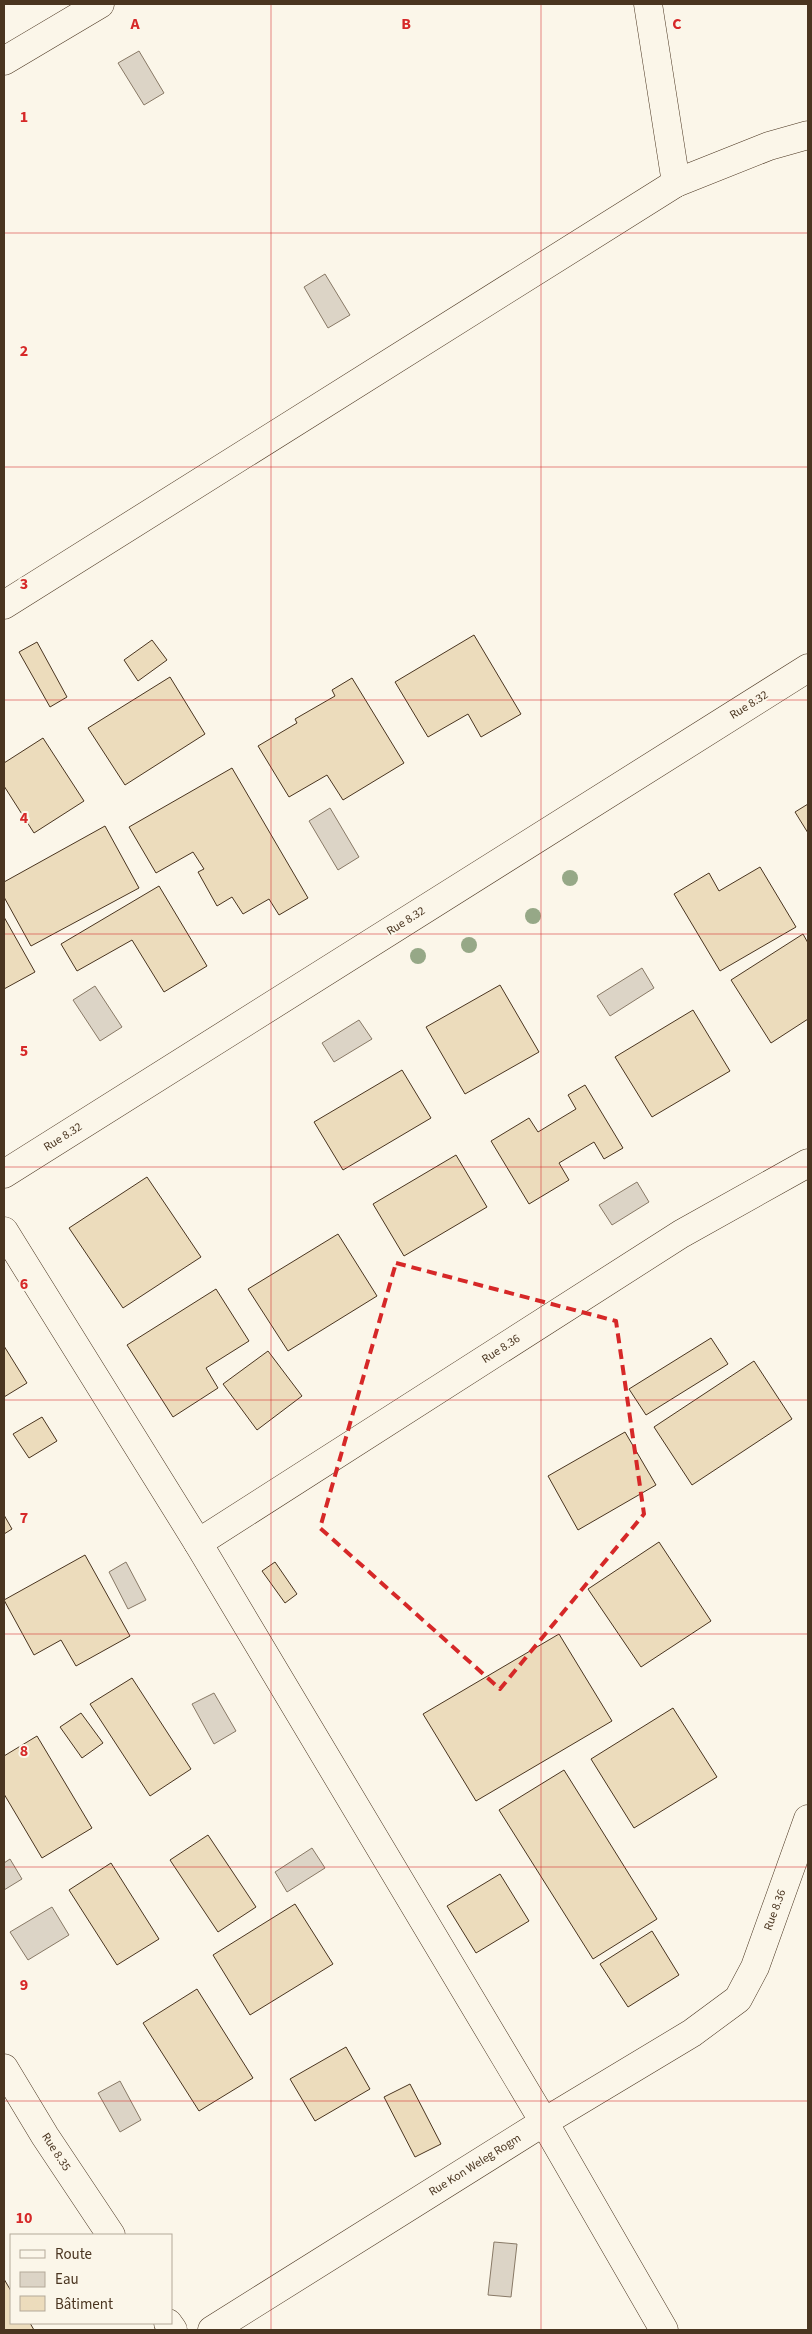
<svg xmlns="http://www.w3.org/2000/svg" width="812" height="2334" viewBox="0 0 812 2334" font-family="'Source Sans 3',sans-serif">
  <rect width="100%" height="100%" fill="#fbf6e9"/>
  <g fill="#dcd4c6" stroke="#887966">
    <polygon points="139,51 164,93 144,105 118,63"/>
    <polygon points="325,274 350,315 328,328 304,287"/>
    <polygon points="330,808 359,857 338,870 309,821"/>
    <polygon points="642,968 654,988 610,1016 597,996"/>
    <polygon points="95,986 122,1027 100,1041 73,1000"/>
    <polygon points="359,1020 372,1039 334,1062 322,1043"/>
    <polygon points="637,1182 649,1202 612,1225 599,1205"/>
    <polygon points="126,1562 146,1600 128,1609 109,1572"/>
    <polygon points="214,1693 236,1731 214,1744 192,1704"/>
    <polygon points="312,1848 325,1868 287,1892 275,1872"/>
    <polygon points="10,1859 22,1879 4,1890 4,1863"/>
    <polygon points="52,1907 69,1935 28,1960 10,1932"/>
    <polygon points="120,2081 141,2120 120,2132 98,2093"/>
    <polygon points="494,2242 517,2244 511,2297 488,2295"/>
  </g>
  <g fill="#ecdcbc" stroke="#4a3520">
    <polygon points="474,635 521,714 481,737 468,714 428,737 395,682"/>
    <polygon points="152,640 167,660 138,681 124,660"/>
    <polygon points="37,642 67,697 50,707 19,652"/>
    <polygon points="170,677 205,734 125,785 88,728"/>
    <polygon points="352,678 404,763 343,800 327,775 289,797 258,746 297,723 295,719 335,696 332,690"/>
    <polygon points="43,738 84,801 34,833 4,786 4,763"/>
    <polygon points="232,768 308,898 279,915 269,899 243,914 232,897 217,906 198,872 204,869 193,852 156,873 129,827"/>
    <polygon points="808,804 808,833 795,812"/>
    <polygon points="105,826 139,888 31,946 4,897 4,882"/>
    <polygon points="760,867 796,927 720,971 674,894 709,873 719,891"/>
    <polygon points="159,886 207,966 164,992 132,940 77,971 61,944"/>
    <polygon points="4,917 35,972 4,989"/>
    <polygon points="803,934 808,943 808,1019 771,1043 731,980"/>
    <polygon points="500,985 539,1052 465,1094 426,1027"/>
    <polygon points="693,1010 730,1071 652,1117 615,1057"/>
    <polygon points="402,1070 431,1118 343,1170 314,1122"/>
    <polygon points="585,1085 623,1148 604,1159 594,1142 559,1163 569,1180 529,1204 491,1141 529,1118 538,1132 576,1109 568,1095"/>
    <polygon points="456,1155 487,1207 404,1256 373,1204"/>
    <polygon points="147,1177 201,1257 123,1308 69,1228"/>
    <polygon points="338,1234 377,1296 288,1351 248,1289"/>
    <polygon points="216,1289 249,1341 206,1368 218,1388 173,1417 127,1345"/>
    <polygon points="711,1338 728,1364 646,1415 629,1389"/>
    <polygon points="4,1346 27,1383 4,1397"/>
    <polygon points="268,1351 302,1396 257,1430 223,1384"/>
    <polygon points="754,1361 792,1419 692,1485 654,1427"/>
    <polygon points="42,1417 57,1441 29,1458 13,1434"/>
    <polygon points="625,1432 656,1485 578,1530 548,1476"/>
    <polygon points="4,1515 12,1529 4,1534"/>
    <polygon points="659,1542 711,1621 641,1667 588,1589"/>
    <polygon points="85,1555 130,1636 76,1666 61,1640 34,1655 4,1600"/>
    <polygon points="275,1562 297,1594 285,1603 262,1571"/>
    <polygon points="559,1634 612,1721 476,1801 423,1714"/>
    <polygon points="132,1678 191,1769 150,1796 90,1704"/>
    <polygon points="673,1708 717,1777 634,1828 591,1759"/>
    <polygon points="81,1713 103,1743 82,1758 60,1727"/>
    <polygon points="37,1736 92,1828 42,1858 4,1794 4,1756"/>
    <polygon points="564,1770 657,1919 593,1959 499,1810"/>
    <polygon points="208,1835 256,1907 218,1932 170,1860"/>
    <polygon points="111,1863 159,1939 117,1965 69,1890"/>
    <polygon points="500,1874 529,1921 476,1953 447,1906"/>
    <polygon points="295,1904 333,1964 250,2015 213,1955"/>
    <polygon points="652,1931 679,1975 628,2007 600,1964"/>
    <polygon points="197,1989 253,2078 199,2111 143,2023"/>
    <polygon points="346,2047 370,2089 315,2121 290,2079"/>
    <polygon points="410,2084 441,2144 415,2157 384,2097"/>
    <polygon points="4,2279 11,2291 11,2323 30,2323 34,2330 4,2330"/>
  </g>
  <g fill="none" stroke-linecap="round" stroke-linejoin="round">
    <g stroke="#4a3520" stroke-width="29">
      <g id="street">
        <polyline points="648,4 676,183"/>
        <polyline points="4,61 100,4"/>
        <polyline points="4,605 676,183 769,146 808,135"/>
        <polyline points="4,1174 808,668"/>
        <polyline points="4,1231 198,1543 544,2122 664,2330"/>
        <polyline points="198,1543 681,1234 808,1163"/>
        <polyline points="4,2068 45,2136 111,2235"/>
        <polyline points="168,2323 173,2330"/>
        <polyline points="212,2330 544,2122 692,2033 738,1999 755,1967 808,1819"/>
      </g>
    </g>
    <use href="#street" stroke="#fbf6e9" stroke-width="28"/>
  </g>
  <g fill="#96a887">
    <circle cx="570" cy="878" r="8"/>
    <circle cx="533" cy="916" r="8"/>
    <circle cx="469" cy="945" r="8"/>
    <circle cx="418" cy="956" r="8"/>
  </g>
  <path fill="none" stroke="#d62828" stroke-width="4" stroke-dasharray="10 6" stroke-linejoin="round" d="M396,1263L616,1321L644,1514L500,1689L320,1528Z"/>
  <path fill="none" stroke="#d62828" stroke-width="1" stroke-opacity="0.55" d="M271,4V2330M541,4V2330M4,233H808M4,467H808M4,700H808M4,934H808M4,1167H808M4,1400H808M4,1634H808M4,1867H808M4,2101H808"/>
  <g text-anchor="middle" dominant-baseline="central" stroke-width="4" stroke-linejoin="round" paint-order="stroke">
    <g font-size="12" fill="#4a3520" stroke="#fbf6e9">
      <text transform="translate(749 705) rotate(-32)">Rue 8.32</text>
      <text transform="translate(406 921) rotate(-32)">Rue 8.32</text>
      <text transform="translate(63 1137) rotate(-32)">Rue 8.32</text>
      <text transform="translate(501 1349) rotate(-33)">Rue 8.36</text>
      <text transform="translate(775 1910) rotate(-70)">Rue 8.36</text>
      <text transform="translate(56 2152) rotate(57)">Rue 8.35</text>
      <text transform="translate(475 2165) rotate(-32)">Rue Kon Weleg Rogm</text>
    </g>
  </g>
  <g font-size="16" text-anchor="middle" font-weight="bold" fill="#d62828" stroke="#fbf6e9" stroke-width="4" stroke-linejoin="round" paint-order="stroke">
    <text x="135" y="29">A</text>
    <text x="406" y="29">B</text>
    <text x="677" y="29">C</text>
    <text x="24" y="122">1</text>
    <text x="24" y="356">2</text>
    <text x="24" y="589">3</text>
    <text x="24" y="823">4</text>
    <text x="24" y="1056">5</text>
    <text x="24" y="1289">6</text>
    <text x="24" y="1523">7</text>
    <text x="24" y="1756">8</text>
    <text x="24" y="1990">9</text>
    <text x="24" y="2223">10</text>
  </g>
  <rect width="812" height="2334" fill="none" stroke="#4a3520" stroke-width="10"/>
  <rect x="10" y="2234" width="162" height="90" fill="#fbf6e9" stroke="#b4a999"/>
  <rect x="20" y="2250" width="25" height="8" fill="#fbf6e9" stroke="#b4a999"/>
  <text x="55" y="2259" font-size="15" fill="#4a3520">Route</text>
  <rect x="20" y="2272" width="25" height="15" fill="#dcd4c6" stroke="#b4a999"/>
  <text x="55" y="2284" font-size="15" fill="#4a3520">Eau</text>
  <rect x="20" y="2296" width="25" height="15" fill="#ecdcbc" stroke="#b4a999"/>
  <text x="55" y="2309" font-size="15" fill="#4a3520">Bâtiment</text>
</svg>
